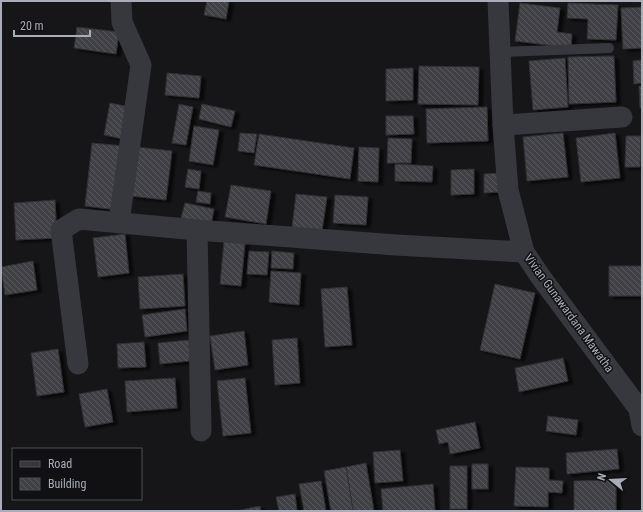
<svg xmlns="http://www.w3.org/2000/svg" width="643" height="512" viewBox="0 0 643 512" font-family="'Roboto Condensed',sans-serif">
  <defs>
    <pattern id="building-back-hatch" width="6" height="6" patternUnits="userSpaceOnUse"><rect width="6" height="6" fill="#404145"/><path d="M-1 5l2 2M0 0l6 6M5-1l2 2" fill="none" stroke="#595a5e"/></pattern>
    <filter id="shadow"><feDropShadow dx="4.5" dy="2.5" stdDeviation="1" flood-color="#0009"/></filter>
  </defs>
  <rect width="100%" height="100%" fill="#161618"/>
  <g fill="url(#building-back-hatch)" stroke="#303034" filter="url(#shadow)">
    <polygon points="207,1 229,1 226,19 204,15"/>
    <polygon points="520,3 560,8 557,32 572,34 571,48 515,41"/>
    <polygon points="568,3 618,5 616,40 587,39 588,19 567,18"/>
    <polygon points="642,7 642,48 623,49 621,8"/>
    <polygon points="77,27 119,32 116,54 74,48"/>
    <polygon points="614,56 616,102 569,104 568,57"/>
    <polygon points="565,58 568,107 533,110 529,61"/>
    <polygon points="642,60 642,83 634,84 633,61"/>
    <polygon points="419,66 479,67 478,105 418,104"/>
    <polygon points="413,68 413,100 386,101 386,69"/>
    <polygon points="167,73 201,76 199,98 165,95"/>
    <polygon points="639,86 642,86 642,108 640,108"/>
    <polygon points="110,103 135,108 128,140 104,135"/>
    <polygon points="179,104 193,107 186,145 172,143"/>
    <polygon points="202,104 235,111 231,127 199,119"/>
    <polygon points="487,107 488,141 427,143 426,109"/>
    <polygon points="386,116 413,116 414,134 386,135"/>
    <polygon points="194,126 219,130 213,165 189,161"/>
    <polygon points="240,133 257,134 254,153 238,151"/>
    <polygon points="563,133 568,177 527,181 523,137"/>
    <polygon points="615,133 620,178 581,182 576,138"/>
    <polygon points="259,134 354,148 350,179 254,165"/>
    <polygon points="626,136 641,136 640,167 625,167"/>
    <polygon points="388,138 412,139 411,163 387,163"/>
    <polygon points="92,143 124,146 117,210 85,206"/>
    <polygon points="137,147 172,151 166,200 131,196"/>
    <polygon points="359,147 379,148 378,182 358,181"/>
    <polygon points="395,164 433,166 432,182 395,181"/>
    <polygon points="188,169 201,171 199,189 185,187"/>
    <polygon points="474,169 474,194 451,195 451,170"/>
    <polygon points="500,173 500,192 484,193 484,174"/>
    <polygon points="231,185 271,191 266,224 225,217"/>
    <polygon points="198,191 211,193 210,204 196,202"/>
    <polygon points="296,194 327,197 322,231 292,228"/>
    <polygon points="335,195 368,197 366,225 333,223"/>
    <polygon points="55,200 57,238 16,240 14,203"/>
    <polygon points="185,203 214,209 211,225 181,218"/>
    <polygon points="125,234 129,273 98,277 93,238"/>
    <polygon points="224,241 245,243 241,286 220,284"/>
    <polygon points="249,251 269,252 267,275 247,274"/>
    <polygon points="272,251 294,253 293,269 271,268"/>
    <polygon points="33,261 37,290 5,295 1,267"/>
    <rect x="609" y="266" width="33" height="30"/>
    <polygon points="271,271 301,273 299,305 269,302"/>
    <polygon points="183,274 185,306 140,309 138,277"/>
    <polygon points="495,284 535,293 520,359 480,350"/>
    <polygon points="347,287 352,345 325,347 321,289"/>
    <polygon points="185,309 187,331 145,337 142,315"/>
    <polygon points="244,331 248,365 215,370 210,336"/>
    <polygon points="297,338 300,383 275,385 272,340"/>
    <polygon points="189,340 190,361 160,364 158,343"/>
    <polygon points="144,342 146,367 118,368 117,344"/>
    <polygon points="58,349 64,392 37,396 31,353"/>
    <polygon points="563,358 568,381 519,392 515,368"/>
    <polygon points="175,378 177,408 127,412 125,381"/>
    <polygon points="245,378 251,433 223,436 217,381"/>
    <polygon points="107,389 113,422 85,427 79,394"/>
    <polygon points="548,416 578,420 576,435 546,431"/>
    <polygon points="475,422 480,448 450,454 448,442 439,444 436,430"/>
    <polygon points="617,449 619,469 567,474 566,453"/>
    <polygon points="400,450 403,481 375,483 373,452"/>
    <polygon points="366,463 374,511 353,511 346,467"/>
    <rect x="472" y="464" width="16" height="25"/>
    <rect x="450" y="466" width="17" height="43"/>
    <polygon points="346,467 353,511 331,511 324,471"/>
    <polygon points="516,467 549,468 549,480 563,481 562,493 548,492 548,507 514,506"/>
    <polygon points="616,480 616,511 574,511 574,481"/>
    <polygon points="321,481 326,511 304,511 299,484"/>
    <polygon points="433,484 435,511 383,511 381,489"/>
    <polygon points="295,494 297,511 279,511 276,497"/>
    <polygon points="260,506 261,511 236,511"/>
  </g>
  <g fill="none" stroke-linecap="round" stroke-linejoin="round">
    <polyline stroke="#37383d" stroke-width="10" points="499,52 609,48"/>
    <g stroke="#37383d" stroke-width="21">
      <polyline points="498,1 503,125 508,190 524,252 540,276 639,409 642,426"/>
      <polyline points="503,125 622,117"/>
      <polyline points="119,222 141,65 122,22 121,1"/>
      <polyline points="197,230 201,431"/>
      <polyline points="78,364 61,230 79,219 197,230 396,245 524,252"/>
    </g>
  </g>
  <g text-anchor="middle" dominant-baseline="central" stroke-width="3" stroke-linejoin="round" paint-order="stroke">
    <g font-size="12" fill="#a8adb8" stroke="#111113">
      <text transform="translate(569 313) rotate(54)">Vivian Gunawardana Mawatha</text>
    </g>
  </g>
  <rect width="643" height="512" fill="none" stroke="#a8adb8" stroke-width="4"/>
  <rect x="12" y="448" width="130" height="52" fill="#111113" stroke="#4d4f55"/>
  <rect x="20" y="461" width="20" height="6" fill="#37383d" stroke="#4d4f55"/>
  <text x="48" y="468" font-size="12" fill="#a8adb8">Road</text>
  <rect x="20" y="478" width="20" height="12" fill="url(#building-back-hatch)" stroke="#4d4f55"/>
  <text x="48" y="488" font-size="12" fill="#a8adb8">Building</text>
  <g transform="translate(611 480) rotate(288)" stroke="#111113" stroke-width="3" paint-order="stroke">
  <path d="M0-3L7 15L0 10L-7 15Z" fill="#a8adb8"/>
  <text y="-6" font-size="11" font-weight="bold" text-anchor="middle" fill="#a8adb8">N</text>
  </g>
  <path d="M14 30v6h76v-6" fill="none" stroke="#a8adb8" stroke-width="2"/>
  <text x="20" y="30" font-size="12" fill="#a8adb8" stroke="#111113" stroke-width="3" paint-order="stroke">20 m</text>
</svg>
